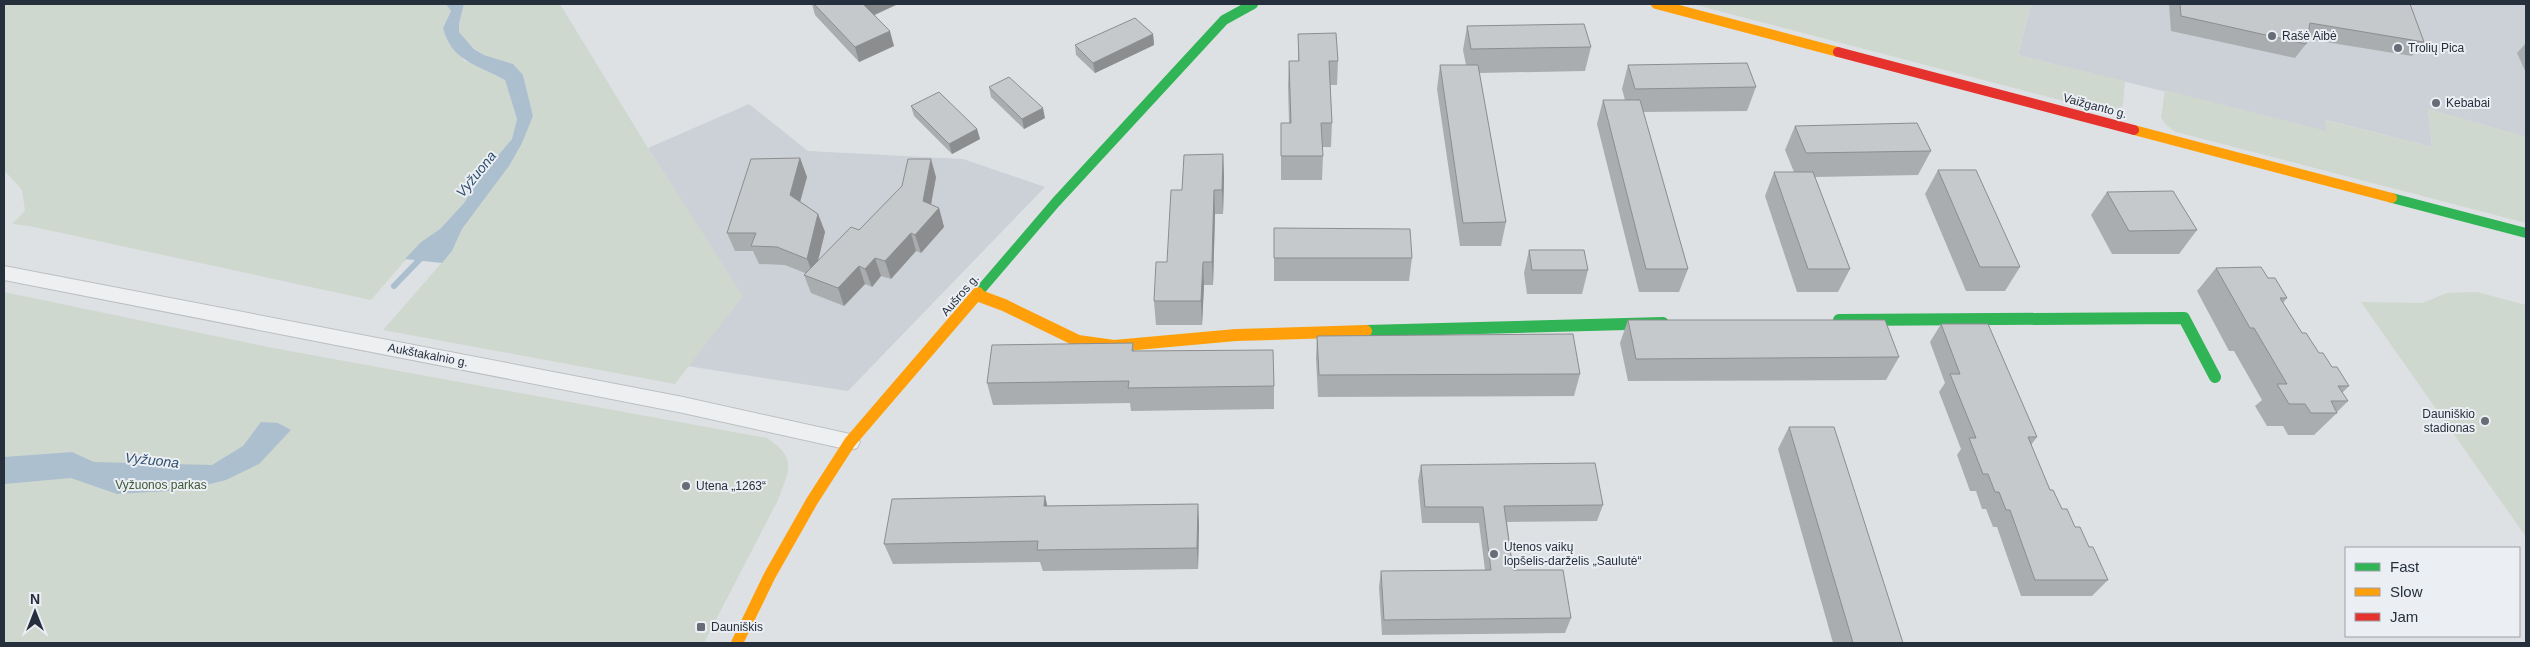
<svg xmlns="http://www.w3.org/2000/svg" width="2530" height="647" viewBox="0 0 2530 647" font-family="Arial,sans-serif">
  <rect width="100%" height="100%" fill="#dee1e4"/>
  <g fill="#ccd1d7">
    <polygon points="2031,4 2526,4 2526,137 2428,109 2432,147 2326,120 2327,132 2018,55"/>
    <polygon points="749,104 808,151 963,159 1045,187 848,391 687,366 742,296 648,148"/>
  </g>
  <g fill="#cfd8cf">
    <polygon points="4,4 446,4 451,11 443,28 464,61 476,64 505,80 517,119 512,139 485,171 464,203 440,229 421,242 371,300 29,226 12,224 25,211 22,190 4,170"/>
    <polygon points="464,4 560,4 648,148 743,296 675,384 383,330 452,251 462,229 509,166 533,116 523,75 513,64 484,55 474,48 459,32 459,24"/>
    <polygon points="1692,4 2031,4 2018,55 2125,81 2123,106 2110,111 2102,111"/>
    <polygon points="2165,90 2326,131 2325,120 2432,147 2428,109 2526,137 2526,223 2176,132 2166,125 2161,118"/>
    <path d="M4,292L268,347L767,438C798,459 789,469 778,500L704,643H4Z"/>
    <polygon points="2477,292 2526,305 2526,537 2361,302 2422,303 2447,293"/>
  </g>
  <g fill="#acbfcf">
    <path d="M446,4H464L459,24V32L474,49L484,55L513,64L523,75L533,116L522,143L509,166L462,229L452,251L442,263L405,259L421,242L440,229L464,203L485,171L512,139L517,119L505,80C477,64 452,62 443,28L451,11Z"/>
    <polygon points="261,422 278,423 291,430 259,464 226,480 186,490 117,494 71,478 4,484 4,457 72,452 94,462 212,465 243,446"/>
  </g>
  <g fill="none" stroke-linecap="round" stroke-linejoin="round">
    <polyline stroke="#acbfcf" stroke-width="6" points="394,286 425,254"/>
    <g stroke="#bdbfc2" stroke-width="2">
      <polygon id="street" points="4,266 683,397 850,434 857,436 860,442 857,448 850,450 683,413 4,280"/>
    </g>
    <use href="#street" fill="#edeff0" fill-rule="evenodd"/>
    <g stroke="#30b455" stroke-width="10">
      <polyline points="2392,198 2526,233"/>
      <polyline points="978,293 1056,202 1224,20 1253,4"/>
    </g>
    <g stroke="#30b455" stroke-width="12">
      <polyline points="1839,320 2184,318 2215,377"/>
      <polyline points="1366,331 1663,323"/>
    </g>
    <g stroke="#ff9f0a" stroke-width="10">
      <polyline points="1656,4 1838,52"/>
      <polyline points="2134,130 2392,198"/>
    </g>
    <g stroke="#ff9f0a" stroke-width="12">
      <polyline points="977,295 1004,305 1078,341 1114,346 1236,335 1366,331"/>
      <polyline points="737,643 770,575 812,501 850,442 978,293"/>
    </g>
    <polyline stroke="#e5322d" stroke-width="10" points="1838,52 2134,130"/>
  </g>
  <g fill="#aaadaf">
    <polygon points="812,4 898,4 875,15 894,46 859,62 815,15"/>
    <polygon points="2169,4 2410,4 2424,42 2412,56 2307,39 2306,44 2295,58 2171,31"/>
    <polygon points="1467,26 1591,47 1585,71 1479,73 1506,222 1501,246 1460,246 1437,89 1440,65 1466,65 1463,50"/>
    <polygon points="1153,34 1154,45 1095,73 1076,55 1075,45"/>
    <polygon points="1298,34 1338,61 1337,85 1330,85 1332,123 1331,147 1322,147 1323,156 1322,180 1281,180 1281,123 1289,123 1288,85 1289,61 1298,61"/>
    <polygon points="2526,43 2526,73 2517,53"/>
    <polygon points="1628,65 1756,87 1747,111 1643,112 1688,269 1679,292 1639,292 1597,124 1603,100 1625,100 1622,89"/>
    <polygon points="989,87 1045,118 1024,129 991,97"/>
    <polygon points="911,106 977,129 980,139 952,154 914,116"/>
    <polygon points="1795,126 1931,151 1918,175 1815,177 1850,269 1838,292 1797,292 1765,196 1774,172 1794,172 1785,150"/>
    <polygon points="1223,154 1224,178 1223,214 1215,214 1213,285 1204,285 1202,325 1156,325 1154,301 1167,262 1182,190"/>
    <polygon points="800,158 807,177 800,201 818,214 825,232 818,261 859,230 936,177 931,205 939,208 944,227 921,253 916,251 891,279 881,276 872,287 865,284 844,306 811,293 804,275 805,273 785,265 759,264 753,251 735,251 727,233"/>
    <polygon points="1938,170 2020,267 2005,291 1966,291 1925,194"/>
    <polygon points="2107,192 2197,230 2179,254 2112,254 2091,215"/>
    <polygon points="1274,228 1412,258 1409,281 1274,281"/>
    <polygon points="1529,250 1588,270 1582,294 1527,294 1524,273"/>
    <polygon points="2216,268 2268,278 2287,298 2283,303 2302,333 2319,353 2349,386 2342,393 2348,401 2337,412 2337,413 2314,435 2288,435 2283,426 2267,426 2255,406 2262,400 2234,351 2229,351 2197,291"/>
    <polygon points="1628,320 1899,357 1886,380 1628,381 1620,343"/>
    <polygon points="1941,324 2037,437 2031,445 2050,490 2062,509 2089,547 2108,580 2092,596 2021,596 1997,527 1993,527 1986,509 1982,509 1976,491 1970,491 1957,455 1961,449 1939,392 1945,383 1930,342"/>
    <polygon points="1317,336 1580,374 1574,396 1318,397 1316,358"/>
    <polygon points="1133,343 1134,351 1274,386 1274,409 1131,411 1130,403 993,405 987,383"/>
    <polygon points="1789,427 1903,643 1833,643 1778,449"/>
    <polygon points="1421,465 1603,505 1597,521 1507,522 1513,570 1571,618 1565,633 1382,635 1379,587 1381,571 1485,570 1479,523 1422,523 1418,481"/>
    <polygon points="1045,496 1047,506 1198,504 1199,526 1198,569 1043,571 1040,562 893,564 884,544"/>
  </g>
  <g fill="#8b8d8f">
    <polygon points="863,4 898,4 867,18"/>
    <polygon points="890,31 894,46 859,62 855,47"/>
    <polygon points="1153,34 1154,45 1095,73 1093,63"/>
    <polygon points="1043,108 1045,118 1024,129 1022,119"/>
    <polygon points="977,129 980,139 952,154 949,144"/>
    <polygon points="1223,154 1224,178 1223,214 1222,190"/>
    <polygon points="800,158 807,177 797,213 790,195"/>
    <polygon points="931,159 936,177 928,220 923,201"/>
    <polygon points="1214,190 1215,214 1213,285 1212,262"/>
    <polygon points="939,208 944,227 921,253 915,235"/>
    <polygon points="818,214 825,232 814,277 807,259"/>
    <polygon points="911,233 916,251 891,279 885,261"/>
    <polygon points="875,258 881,276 872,287 865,269"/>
    <polygon points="1203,262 1204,285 1202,325 1201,301"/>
    <polygon points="859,266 865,284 844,306 838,288"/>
    <polygon points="1045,496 1050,518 1044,506"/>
    <polygon points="1198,504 1199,526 1198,569 1197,548"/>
  </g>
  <g fill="#c6c9cc" stroke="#8b8d8f">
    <polygon points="814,4 863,4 890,31 855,47"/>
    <polygon points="2180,4 2410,4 2424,42 2310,23 2306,44 2181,16"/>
    <polygon points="1135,18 1153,34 1093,63 1075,45"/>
    <polygon points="1584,24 1591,47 1471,49 1467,26"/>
    <polygon points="1336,33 1338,61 1329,61 1332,123 1321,123 1323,156 1281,156 1281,123 1291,123 1289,61 1299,61 1298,34"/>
    <polygon points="1747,63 1756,87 1635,89 1628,65"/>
    <polygon points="1440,65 1478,65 1506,222 1463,223"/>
    <polygon points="1009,77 1043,108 1022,119 989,87"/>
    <polygon points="939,92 977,129 949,144 911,106"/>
    <polygon points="1603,100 1640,100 1688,269 1646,269"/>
    <polygon points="1917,123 1931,151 1806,153 1795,126"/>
    <polygon points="1223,154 1222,190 1214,190 1212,262 1203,262 1201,301 1154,301 1156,262 1167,262 1171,190 1182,190 1184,155"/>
    <polygon points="800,158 790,195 818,214 807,259 777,247 751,246 756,233 727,233 751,159"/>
    <polygon points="908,159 931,159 923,201 939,208 915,235 911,233 885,261 875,258 865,269 859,266 838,288 804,275 851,227 859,230 902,186"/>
    <polygon points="1938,170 1976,170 2020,267 1980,267"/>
    <polygon points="1774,172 1813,172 1850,269 1808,269"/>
    <polygon points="2173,191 2197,230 2129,231 2107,192"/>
    <polygon points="1274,228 1410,229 1412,258 1274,258"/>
    <polygon points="1529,250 1584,250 1588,270 1532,270"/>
    <polygon points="2261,267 2268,278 2275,278 2287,298 2280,298 2302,333 2306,333 2319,353 2323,353 2332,367 2337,367 2349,386 2338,386 2348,401 2331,401 2337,413 2311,413 2305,404 2289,404 2277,384 2287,384 2254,328 2250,328 2216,268"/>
    <polygon points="1628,320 1885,320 1899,357 1636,359"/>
    <polygon points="1941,324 1988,324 2037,437 2028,437 2050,490 2053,490 2062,509 2067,509 2075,527 2080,527 2089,547 2093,547 2108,580 2035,580 2010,510 2006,510 1999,492 1995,492 1988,474 1983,474 1969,438 1976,438 1950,374 1960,374"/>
    <polygon points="1573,334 1580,374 1319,375 1317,336"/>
    <polygon points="1133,343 1132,351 1273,350 1274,386 1128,388 1129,381 987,383 992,345"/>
    <polygon points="1789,427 1834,427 1903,643 1853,643"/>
    <polygon points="1595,463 1603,505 1504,506 1513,570 1563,570 1571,618 1384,620 1381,571 1491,570 1483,507 1425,507 1421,465"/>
    <polygon points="1045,496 1044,506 1198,504 1197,548 1037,550 1038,541 884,544 892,499"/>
  </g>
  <g fill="#666d77" stroke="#ebeff4" stroke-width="2">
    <circle cx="2272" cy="36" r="5"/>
    <circle cx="2398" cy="48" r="5"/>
    <circle cx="2436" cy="103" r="5"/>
    <circle cx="2485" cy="421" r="5"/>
    <circle cx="686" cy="486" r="5"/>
    <circle cx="1494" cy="554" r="5"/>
    <rect x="696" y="622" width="10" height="10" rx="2.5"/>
  </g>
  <g text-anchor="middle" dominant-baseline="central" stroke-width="4" stroke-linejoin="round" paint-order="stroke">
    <g font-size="12" fill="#262f3c" stroke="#ebeff4" text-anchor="start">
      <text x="2282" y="36">Rašė Aibė</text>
      <text x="2408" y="48">Trolių Pica</text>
      <text x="2446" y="103">Kebabai</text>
      <text x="2475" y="414" text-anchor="end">Dauniškio<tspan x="2475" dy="14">stadionas</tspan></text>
      <text x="696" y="486">Utena „1263“</text>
      <text x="1504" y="547">Utenos vaikų<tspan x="1504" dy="14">lopšelis-darželis „Saulutė“</tspan></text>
      <text x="711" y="627">Dauniškis</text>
    </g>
    <g font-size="12" fill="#262f3c" stroke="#ebeff4">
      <text transform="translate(2095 106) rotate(15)">Vaižganto g.</text>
      <text transform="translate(960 295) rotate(-49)">Aušros g.</text>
      <text transform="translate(428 355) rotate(11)">Aukštakalnio g.</text>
    </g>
    <g font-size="12" fill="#3c5733" stroke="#ebeff4">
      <text x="161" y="485">Vyžuonos parkas</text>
    </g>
    <g font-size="14" font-style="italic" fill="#31506f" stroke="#ebeff4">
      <text transform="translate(476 174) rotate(-51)">Vyžuona</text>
      <text transform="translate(152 460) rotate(6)">Vyžuona</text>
    </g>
  </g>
  <rect width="2530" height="647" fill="none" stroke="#262f3c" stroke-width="10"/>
  <rect x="2345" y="547" width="175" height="90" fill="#ebeff4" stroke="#9ca2aa"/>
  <rect x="2355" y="563" width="25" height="8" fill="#30b455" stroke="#9ca2aa"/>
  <text x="2390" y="572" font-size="15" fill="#262f3c">Fast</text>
  <rect x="2355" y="588" width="25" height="8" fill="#ff9f0a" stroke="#9ca2aa"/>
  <text x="2390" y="597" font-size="15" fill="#262f3c">Slow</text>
  <rect x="2355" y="613" width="25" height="8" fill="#e5322d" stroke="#9ca2aa"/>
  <text x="2390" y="622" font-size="15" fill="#262f3c">Jam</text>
  <g transform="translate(35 612)" stroke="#ebeff4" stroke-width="4" paint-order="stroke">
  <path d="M0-4L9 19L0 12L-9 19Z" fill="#262f3c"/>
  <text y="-8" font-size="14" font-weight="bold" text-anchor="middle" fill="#262f3c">N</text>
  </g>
</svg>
